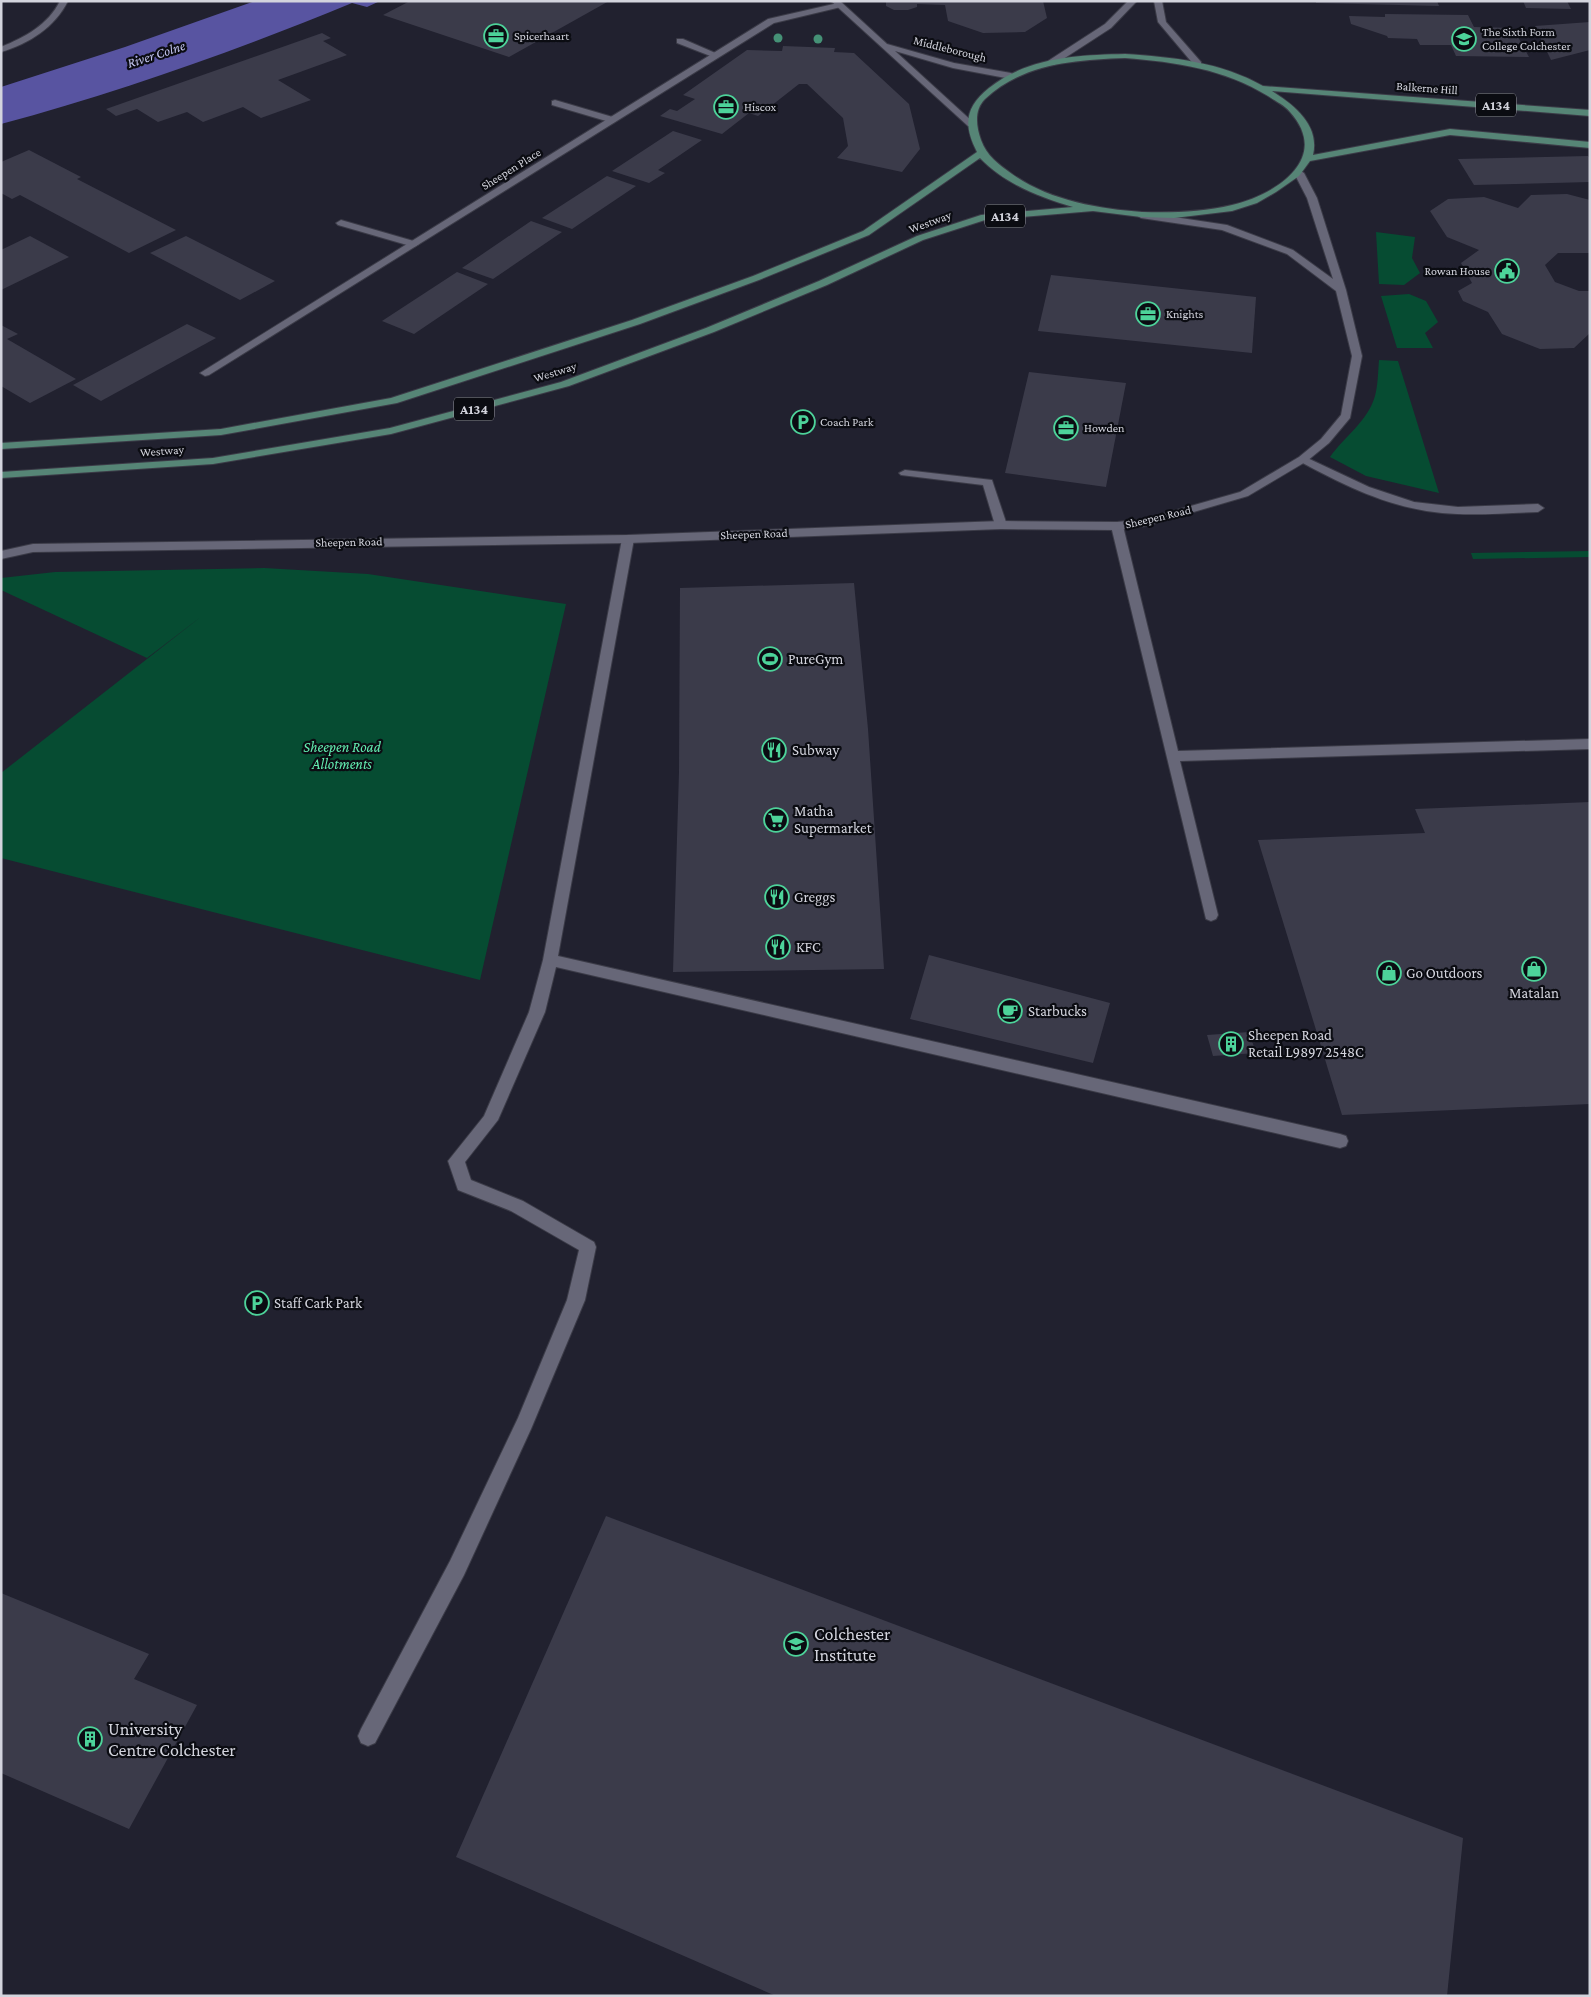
<svg xmlns="http://www.w3.org/2000/svg" width="1591" height="1997" viewBox="0 0 1591 1997" font-family="'Crimson Pro',serif">
  <rect width="100%" height="100%" fill="#21212f"/>
  <g fill="#064c32">
    <polygon points="1376,232 1415,237 1412,258 1420,273 1404,285 1379,284"/>
    <polygon points="1409,294 1426,301 1438,322 1425,333 1433,348 1397,348 1381,296"/>
    <path d="M1379,360L1398,361L1439,493L1366,476L1330,457C1344,437 1368,421 1375,396C1378,385 1378,372 1379,360Z"/>
    <polygon points="1590,551 1590,557 1473,559 1471,553"/>
    <polygon points="264,568 368,574 566,604 480,980 1,858 1,773 202,616 147,658 1,590 1,578 55,572"/>
  </g>
  <path fill="#5854a1" d="M255,1H380L367,7L352,3C238,50 120,92 1,124V87L125,47Z"/>
  <g fill="#3b3b4a">
    <polygon points="410,1 609,1 509,57 383,15"/>
    <polygon points="886,1 1043,1 1047,18 1025,32 983,33 948,21 945,5 917,4 917,7 908,10 894,10 886,6"/>
    <polygon points="1316,1 1437,1 1439,6 1316,3"/>
    <polygon points="1523,1 1567,1 1571,9 1526,8"/>
    <polygon points="1385,14 1468,15 1474,27 1513,28 1529,57 1456,56 1451,45 1420,45 1417,39 1388,38 1387,36 1351,24 1349,16 1385,17"/>
    <polygon points="1590,22 1590,50 1551,60 1535,26"/>
    <polygon points="322,33 331,38 323,41 347,55 278,80 311,100 261,118 243,107 203,122 187,112 158,122 137,109 116,116 106,109"/>
    <polygon points="783,46 835,48 834,52 854,53 909,104 920,149 902,172 837,158 848,146 843,118 807,84 799,84 758,116 749,113 722,134 660,116 670,109 677,111 695,99 683,95 747,50 782,51"/>
    <polygon points="673,131 702,140 658,170 665,173 649,183 612,171"/>
    <polygon points="29,150 81,177 77,179 176,230 129,253 20,195 12,199 1,193 1,162"/>
    <polygon points="1588,156 1590,158 1590,182 1474,185 1458,159"/>
    <polygon points="607,176 636,186 572,229 542,218"/>
    <polygon points="1567,194 1590,200 1590,253 1558,253 1545,265 1555,282 1579,291 1590,291 1590,333 1574,348 1540,349 1502,334 1488,312 1463,301 1458,291 1472,283 1461,263 1479,250 1447,237 1430,211 1448,199 1484,197 1518,208 1531,195"/>
    <polygon points="531,221 562,232 493,279 462,268"/>
    <polygon points="30,236 69,257 1,290 1,250"/>
    <polygon points="186,236 275,281 240,300 150,253"/>
    <polygon points="457,272 488,284 414,334 382,321"/>
    <polygon points="1051,275 1256,297 1252,353 1038,331"/>
    <polygon points="187,324 216,338 101,401 73,385"/>
    <polygon points="1,325 18,334 7,339 76,379 30,403 1,386"/>
    <polygon points="1029,372 1126,383 1106,487 1005,473"/>
    <polygon points="854,583 868,729 884,969 673,972 679,772 680,588"/>
    <polygon points="1590,802 1590,1104 1342,1115 1258,840 1425,833 1415,809"/>
    <polygon points="929,955 1110,1003 1093,1063 910,1019"/>
    <polygon points="1249,1032 1256,1053 1213,1056 1207,1035"/>
    <polygon points="606,1516 1463,1838 1447,1996 776,1996 456,1857"/>
    <polygon points="1,1593 149,1654 134,1679 197,1705 129,1829 1,1773"/>
  </g>
  <g fill="none" stroke-linecap="round" stroke-linejoin="round">
    <g stroke="#3b3b47" stroke-width="2">
      <g id="lane">
        <polygon points="677,39 683,39 720,55 713,57 677,43"/>
        <polygon points="555,100 616,118 617,120 613,123 552,105 552,101"/>
        <polygon points="341,220 417,242 419,244 414,247 338,225 336,223"/>
        <path d="M1303,456L1369,487L1414,502L1458,507L1538,504L1544,508L1538,512C1506,513 1474,516 1442,513C1390,508 1345,486 1299,461L1297,459Z"/>
        <polygon points="905,470 992,480 1007,525 1001,529 995,525 983,485 901,475 899,473"/>
        <polygon points="1117,522 1123,526 1178,751 1590,739 1590,749 1180,761 1218,915 1216,919 1211,921 1206,919 1111,526"/>
        <polygon points="628,535 634,539 558,956 1340,1134 1346,1136 1348,1141 1346,1146 1340,1148 556,967 545,1012 498,1120 465,1162 471,1180 523,1201 594,1242 596,1247 585,1300 531,1429 464,1575 375,1743 368,1746 361,1743 358,1736 361,1729 450,1561 518,1418 567,1300 579,1250 511,1211 458,1190 448,1161 484,1116 529,1012 543,960 622,539"/>
      </g>
    </g>
    <g stroke="#3b3b47" stroke-width="2">
      <g id="street">
        <path d="M60,1H68C55,27 29,44 1,52V47C25,37 48,25 60,1Z"/>
        <polygon points="838,3 841,3 841,7 774,23 209,375 205,376 200,373 768,19"/>
      </g>
    </g>
    <g stroke="#3b3b47" stroke-width="2">
      <g id="secondary">
        <polygon points="831,1 840,1 887,44 954,63 1011,73 1015,76 1011,79 953,68 895,51 975,124 974,126 968,126"/>
        <polygon points="1128,1 1137,1 1111,28 1054,65 1048,65 1048,61 1105,24"/>
        <polygon points="1154,1 1162,1 1166,22 1201,62 1201,66 1195,66 1158,22"/>
        <polygon points="1299,170 1304,173 1317,198 1346,290 1362,356 1350,418 1329,443 1307,461 1248,496 1146,526 1117,530 1001,529 628,543 33,552 1,559 1,551 33,544 628,535 1001,521 1117,522 1145,519 1240,492 1299,457 1321,439 1341,415 1352,356 1336,291 1287,254 1222,230 1141,218 1136,215 1141,212 1227,225 1293,250 1333,279 1307,198 1294,173"/>
      </g>
    </g>
    <g stroke="#3b3b47" stroke-width="2">
      <path id="primary" d="M1125,54C1172,57 1221,62 1263,86L1590,110V116L1272,91C1294,105 1320,125 1313,155L1450,129L1590,142V148L1450,135L1310,161L1299,176L1276,192L1257,203L1232,211L1174,218L1141,217L1093,211L985,220L923,240L827,285L714,332L569,386L391,434L213,464L1,478V472L213,458L390,428L561,382L706,328L819,281L917,236L981,215L1073,207C1039,197 1005,184 980,158L869,235L759,280L640,324L397,403L221,435L1,449V443L221,429L391,398L632,320L753,276L863,231L977,152C963,125 965,107 989,88C1028,57 1078,55 1125,54ZM1125,58C1176,62 1224,69 1268,96C1275,101 1284,105 1290,112C1332,159 1275,195 1232,205C1203,212 1172,213 1142,212C1098,209 1048,200 1012,174C998,164 987,156 981,140C976,126 974,110 985,99C1024,63 1075,60 1125,58Z"/>
    </g>
    <use href="#lane" fill="#676778" fill-rule="evenodd"/>
    <use href="#street" fill="#676778" fill-rule="evenodd"/>
    <use href="#secondary" fill="#676778" fill-rule="evenodd"/>
    <use href="#primary" fill="#568576" fill-rule="evenodd"/>
  </g>
  <g fill="#459176">
    <circle cx="778" cy="38" r="4.5"/>
    <circle cx="818" cy="39" r="4.5"/>
  </g>
  <defs>
    <g id="office-ring" transform="scale(1.25)"><circle r="9.5" fill="#0b0c12" stroke="#4dd39a" stroke-width="1.5"/><path d="M-6-3h4V-5.5h4V-3h4V5H-6ZM-1-4.5V-3h2v-1.5ZM-6 0V1H6V0Z" fill="#4dd39a"/></g>
    <g id="university-ring" transform="scale(1.25)"><circle r="9.5" fill="#0b0c12" stroke="#4dd39a" stroke-width="1.5"/><path d="M0-5L7-2L0 1L-7-2ZM-4 1L0 2.5L4 1V4Q0 6-4 4Z" fill="#4dd39a"/></g>
    <g id="civic-ring" transform="scale(1.25)"><circle r="9.5" fill="#0b0c12" stroke="#4dd39a" stroke-width="1.5"/><path d="M-.6-6.5H3V-4.5H.6V-3L4-1V1h2V6H-6V1h2V-1L-.6-3ZM-1.2 2.5V6h2.4V2.5Z" fill="#4dd39a"/></g>
    <g id="parking-ring" transform="scale(1.25)"><circle r="9.5" fill="#0b0c12" stroke="#4dd39a" stroke-width="1.5"/><path d="M-3.5-5.5H1a3.5 3.5 0 0 1 0 7H-1V5.5H-3.5ZM-1-3.4V-.6H.8a1.4 1.4 0 0 0 0-2.8Z" fill="#4dd39a"/></g>
    <g id="stadium-ring" transform="scale(1.25)"><circle r="9.5" fill="#0b0c12" stroke="#4dd39a" stroke-width="1.5"/><path d="M0-5a6.5 5 0 1 0 0 10a6.5 5 0 1 0 0-10ZM-3.5-1.8h7v3.6h-7Z" fill="#4dd39a"/></g>
    <g id="restaurant-ring" transform="scale(1.25)"><circle r="9.5" fill="#0b0c12" stroke="#4dd39a" stroke-width="1.5"/><path d="M-5-6h1v4h1v-4h1v4h1v-4h1v5L-1.5 .5V6h-2V.5L-5-1ZM5-6V6H3V1.5H1.5Q1.5-4 5-6Z" fill="#4dd39a"/></g>
    <g id="supermarket-ring" transform="scale(1.25)"><circle r="9.5" fill="#0b0c12" stroke="#4dd39a" stroke-width="1.5"/><path d="M-6-5.5h2.5l.6 2H6L4.5 2H-2.5L-4.4-4H-6ZM-1.5 3.2a1.3 1.3 0 1 0 .1 0ZM3 3.2a1.3 1.3 0 1 0 .1 0Z" fill="#4dd39a"/></g>
    <g id="shop-ring" transform="scale(1.25)"><circle r="9.5" fill="#0b0c12" stroke="#4dd39a" stroke-width="1.5"/><path d="M-5-2.5h2.3a2.7 3.5 0 0 1 5.4 0H5L5.5 6h-11ZM-1.5-2.5h3a1.5 2.3 0 0 0-3 0Z" fill="#4dd39a"/></g>
    <g id="cafe-ring" transform="scale(1.25)"><circle r="9.5" fill="#0b0c12" stroke="#4dd39a" stroke-width="1.5"/><path d="M-5.5-4.5H6V0H3Q3 3.5 0 3.5H-2.5Q-5.5 3.5-5.5 0ZM3-3.2v2h1.7v-2ZM-6 4.5H4V6H-6Z" fill="#4dd39a"/></g>
    <g id="building-ring" transform="scale(1.25)"><circle r="9.5" fill="#0b0c12" stroke="#4dd39a" stroke-width="1.5"/><path d="M-4-6H4V6H1V3H-1V6H-4ZM-2.5-4.3h1.7v1.8h-1.7ZM.8-4.3h1.7v1.8H.8ZM-2.5-1h1.7V.8h-1.7ZM.8-1h1.7V.8H.8Z" fill="#4dd39a"/></g>
  </defs>
  <g fill-rule="evenodd">
    <use href="#office-ring" x="496" y="36"/>
    <use href="#university-ring" x="1464" y="39"/>
    <use href="#office-ring" x="726" y="107"/>
    <use href="#civic-ring" x="1507" y="271"/>
    <use href="#office-ring" x="1148" y="314"/>
    <use href="#parking-ring" x="803" y="422"/>
    <use href="#office-ring" x="1066" y="428"/>
    <use href="#stadium-ring" x="770" y="659"/>
    <use href="#restaurant-ring" x="774" y="750"/>
    <use href="#supermarket-ring" x="776" y="820"/>
    <use href="#restaurant-ring" x="777" y="897"/>
    <use href="#restaurant-ring" x="778" y="947"/>
    <use href="#shop-ring" x="1534" y="969"/>
    <use href="#shop-ring" x="1389" y="973"/>
    <use href="#cafe-ring" x="1010" y="1011"/>
    <use href="#building-ring" x="1231" y="1044"/>
    <use href="#parking-ring" x="257" y="1303"/>
    <use href="#university-ring" x="796" y="1644"/>
    <use href="#building-ring" x="90" y="1739"/>
  </g>
  <g text-anchor="middle" dominant-baseline="central" stroke-width="4.5" stroke-linejoin="round" paint-order="stroke">
    <g font-size="12" fill="#d3d4dd" stroke="#0b0c12" text-anchor="start">
      <text x="1482" y="32">The Sixth Form<tspan x="1482" dy="14">College Colchester</tspan></text>
      <text x="514" y="36">Spicerhaart</text>
      <text x="744" y="107">Hiscox</text>
      <text x="1490" y="271" text-anchor="end">Rowan House</text>
      <text x="1166" y="314">Knights</text>
      <text x="820" y="422">Coach Park</text>
      <text x="1084" y="428">Howden</text>
    </g>
    <g font-size="12" fill="#d3d4dd" stroke="#0b0c12">
      <text transform="translate(950 49) rotate(14)">Middleborough</text>
      <text transform="translate(1427 88) rotate(4)">Balkerne Hill</text>
      <text transform="translate(511 169) rotate(-32)">Sheepen Place</text>
      <text transform="translate(930 222) rotate(-20)">Westway</text>
      <text transform="translate(555 372) rotate(-17)">Westway</text>
      <text transform="translate(162 451) rotate(-4)">Westway</text>
      <text transform="translate(1158 517) rotate(-13)">Sheepen Road</text>
      <text transform="translate(754 534) rotate(-2)">Sheepen Road</text>
      <text transform="translate(349 542) rotate(-1)">Sheepen Road</text>
    </g>
    <g font-size="14" font-style="italic" fill="#c4c6f1" stroke="#0b0c12">
      <text transform="translate(156 54) rotate(-18)">River Colne</text>
    </g>
    <g fill="#0b0c12" stroke="#9798a0" stroke-width="1">
      <rect x="1476" y="93.5" width="40" height="23" rx="4"/>
      <rect x="985" y="204.5" width="40" height="23" rx="4"/>
      <rect x="454" y="397.5" width="40" height="23" rx="4"/>
    </g>
    <g font-size="14" font-weight="bold" fill="#d3d4dd">
      <text x="1496" y="105">A134</text>
      <text x="1005" y="216">A134</text>
      <text x="474" y="409">A134</text>
    </g>
    <g font-size="15" fill="#d3d4dd" stroke="#0b0c12" text-anchor="start">
      <text x="788" y="659">PureGym</text>
      <text x="792" y="750">Subway</text>
      <text x="794" y="811">Matha<tspan x="794" dy="17">Supermarket</tspan></text>
      <text x="794" y="897">Greggs</text>
      <text x="796" y="947">KFC</text>
      <text x="1406" y="973">Go Outdoors</text>
      <text x="1534" y="993" text-anchor="middle">Matalan</text>
      <text x="1028" y="1011">Starbucks</text>
      <text x="1248" y="1035">Sheepen Road<tspan x="1248" dy="17">Retail L9897 2548C</tspan></text>
      <text x="274" y="1303">Staff Cark Park</text>
    </g>
    <g font-size="15" font-style="italic" fill="#62edb0" stroke="#0b0c12">
      <text x="342" y="747">Sheepen Road<tspan x="342" dy="17">Allotments</tspan></text>
    </g>
    <g font-size="18" fill="#d3d4dd" stroke="#0b0c12" text-anchor="start">
      <text x="814" y="1634">Colchester<tspan x="814" dy="21">Institute</tspan></text>
      <text x="108" y="1729">University<tspan x="108" dy="21">Centre Colchester</tspan></text>
    </g>
  </g>
  <rect width="1591" height="1997" fill="none" stroke="#d3d4dd" stroke-width="5"/>
</svg>
